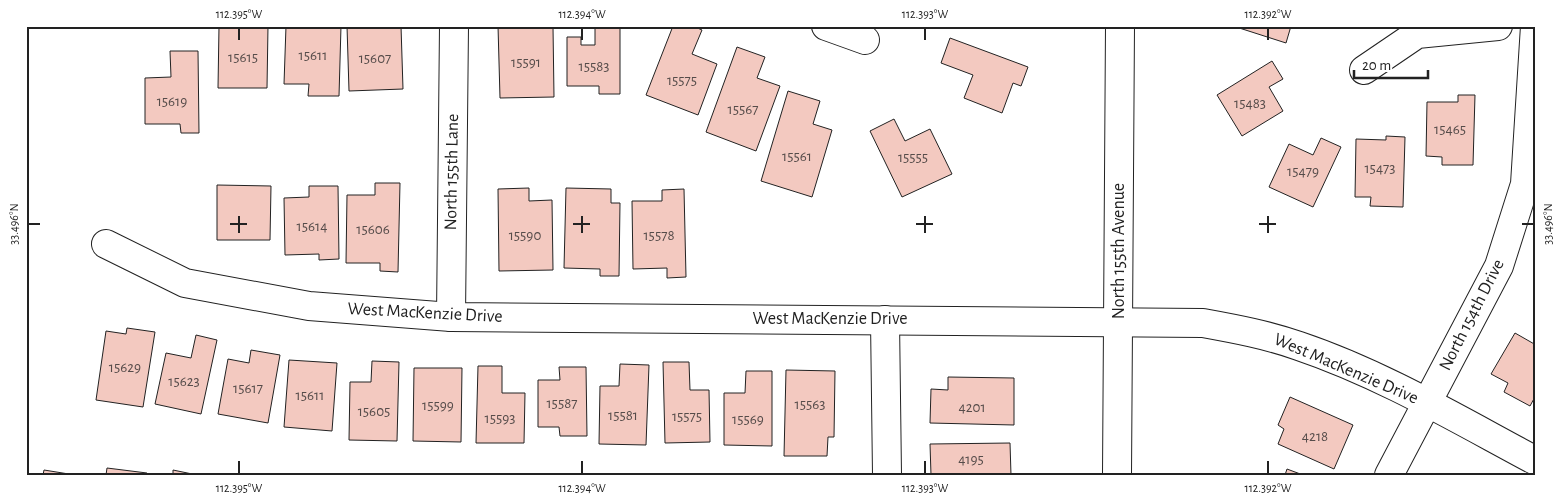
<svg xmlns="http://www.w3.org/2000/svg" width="1562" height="501" viewBox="0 0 1562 501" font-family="'Alegreya Sans',sans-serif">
  <rect width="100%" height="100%" fill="#fff"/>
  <g fill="#f3c9c0" stroke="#222">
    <polygon points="219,26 268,26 267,88 218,88"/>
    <polygon points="286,26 341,26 339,96 308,96 309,84 284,84"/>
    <polygon points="347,26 401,26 403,89 349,91"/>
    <polygon points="498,26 553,27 554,97 500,98"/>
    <polygon points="595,26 620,26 620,94 599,94 599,86 567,86 567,37 581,37 581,45 595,45"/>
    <polygon points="673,26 693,26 702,30 692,54 717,64 698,115 646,95"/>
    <polygon points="1233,26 1291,26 1286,43"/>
    <polygon points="950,38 1028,67 1021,86 1013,83 1002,113 964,98 973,75 941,63"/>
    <polygon points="737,47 765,57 757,78 780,86 756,151 706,132"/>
    <polygon points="170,51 198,51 199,133 181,133 180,124 145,124 145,78 171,77"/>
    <polygon points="1272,61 1283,79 1269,87 1283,111 1242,136 1217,95"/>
    <polygon points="788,91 820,101 813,124 832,130 812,197 761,181"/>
    <polygon points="1458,95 1475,95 1473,165 1442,165 1442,157 1426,156 1427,102 1458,102"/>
    <polygon points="894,119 905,141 930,129 952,174 902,197 870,131"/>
    <polygon points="1386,136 1405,137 1403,207 1370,206 1371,197 1355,197 1356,139 1386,140"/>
    <polygon points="1321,138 1341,147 1313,207 1269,187 1289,144 1313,155"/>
    <polygon points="375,183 400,183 398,272 380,271 380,263 346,263 347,195 375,195"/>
    <polygon points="217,185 271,186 270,240 217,240"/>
    <polygon points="309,186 338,186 339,259 319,260 319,254 285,255 284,198 309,197"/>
    <polygon points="529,188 529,201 552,200 553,270 499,271 498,189"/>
    <polygon points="566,188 611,189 611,203 620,203 619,276 600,276 600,269 564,268"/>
    <polygon points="684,189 686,277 667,278 667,268 633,269 632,201 662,201 662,190"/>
    <polygon points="127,328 155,332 143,407 96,400 106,331 126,334"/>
    <polygon points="1515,333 1536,345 1536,395 1530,406 1504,392 1508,383 1491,374"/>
    <polygon points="196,335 217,340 201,414 155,404 166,353 191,358"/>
    <polygon points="251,350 280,355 268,423 218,414 228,359 249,363"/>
    <polygon points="289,360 337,363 332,431 284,427"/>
    <polygon points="372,361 399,362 397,441 349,440 350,382 371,382"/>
    <polygon points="663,362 689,362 690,390 709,390 710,442 665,443"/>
    <polygon points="620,364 649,365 646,445 599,444 600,386 619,386"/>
    <polygon points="478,366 502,366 502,393 525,393 524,443 476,443"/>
    <polygon points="559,367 586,367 587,436 560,436 559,427 538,427 538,380 560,380"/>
    <polygon points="414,368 462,368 461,442 413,441"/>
    <polygon points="786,370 835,371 834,437 828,437 827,456 784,456"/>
    <polygon points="746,371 772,371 772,446 724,445 724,393 745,393"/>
    <polygon points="948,377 1014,378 1014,425 930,423 931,389 948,390"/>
    <polygon points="1290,397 1353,425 1334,469 1278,444 1284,429 1278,425"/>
    <polygon points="1010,443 1011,475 931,475 930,444"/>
    <polygon points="107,468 147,473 147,475 106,475"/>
    <polygon points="1287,469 1303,475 1285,475"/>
    <polygon points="44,470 75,475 43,475"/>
    <polygon points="173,470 197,475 173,475"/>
  </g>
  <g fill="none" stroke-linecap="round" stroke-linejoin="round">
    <g stroke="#222" stroke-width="30">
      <g id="minor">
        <polyline points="826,26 865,40"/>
        <polyline points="1364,70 1417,34 1498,26"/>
        <path d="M106,244L185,283L309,306L451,317L1203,323C1236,329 1268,335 1299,346C1382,374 1459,420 1536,461"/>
        <polyline points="451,317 454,26"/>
        <polyline points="885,320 887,475"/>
        <polyline points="1117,475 1120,26"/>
        <polyline points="1389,475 1499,266 1525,184 1535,26"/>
      </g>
    </g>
    <use href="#minor" stroke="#fff" stroke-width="28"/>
  </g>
  <path fill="none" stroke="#222" stroke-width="2" d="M239,28V40M582,28V40M925,28V40M1268,28V40M239,216V233M582,216V233M925,216V233M1268,216V233M28,224H40M230,224H247M573,224H590M916,224H933M1259,224H1276M1522,224H1534M239,461V474M582,461V474M925,461V474M1268,461V474"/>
  <g text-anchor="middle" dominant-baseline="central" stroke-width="4" stroke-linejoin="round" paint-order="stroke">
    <g font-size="15" fill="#564c4a">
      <text x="313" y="55">15611</text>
      <text x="243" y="57">15615</text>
      <text x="375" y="58">15607</text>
      <text x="526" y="62">15591</text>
      <text x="594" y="66">15583</text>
      <text x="682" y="80">15575</text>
      <text x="172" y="101">15619</text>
      <text x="1250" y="103">15483</text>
      <text x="743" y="109">15567</text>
      <text x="1450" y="129">15465</text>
      <text x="797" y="156">15561</text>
      <text x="913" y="157">15555</text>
      <text x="1380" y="168">15473</text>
      <text x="1303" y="171">15479</text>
      <text x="312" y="226">15614</text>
      <text x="373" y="229">15606</text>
      <text x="525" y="235">15590</text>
      <text x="659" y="235">15578</text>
      <text x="125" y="367">15629</text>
      <text x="184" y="381">15623</text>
      <text x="248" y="388">15617</text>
      <text x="310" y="395">15611</text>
      <text x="562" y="403">15587</text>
      <text x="810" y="404">15563</text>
      <text x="438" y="405">15599</text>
      <text x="972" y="407">4201</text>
      <text x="374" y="411">15605</text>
      <text x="623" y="415">15581</text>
      <text x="687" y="416">15575</text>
      <text x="500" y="418">15593</text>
      <text x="748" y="419">15569</text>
      <text x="1315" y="436">4218</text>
      <text x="971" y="459">4195</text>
    </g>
    <g font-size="18" fill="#222" stroke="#fff">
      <text transform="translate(452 172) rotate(-89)">North 155th Lane</text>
      <text transform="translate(1119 251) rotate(-90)">North 155th Avenue</text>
      <text transform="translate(425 313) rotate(3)">West MacKenzie Drive</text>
      <text transform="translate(1472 315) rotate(-63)">North 154th Drive</text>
      <text x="830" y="319">West MacKenzie Drive</text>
      <text transform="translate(1346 369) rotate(23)">West MacKenzie Drive</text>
    </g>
  </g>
  <rect width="1562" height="501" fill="none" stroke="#ffffff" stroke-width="55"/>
  <path d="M1354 70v8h74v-8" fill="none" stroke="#222222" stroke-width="2.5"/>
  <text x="1362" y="70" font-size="15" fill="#222222" stroke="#ffffff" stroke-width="4" paint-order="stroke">20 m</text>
  <rect x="28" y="28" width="1506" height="446" fill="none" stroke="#222" stroke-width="2"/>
  <g font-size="12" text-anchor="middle" fill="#222">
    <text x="239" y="18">112.395°W</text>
    <text x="582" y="18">112.394°W</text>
    <text x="925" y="18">112.393°W</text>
    <text x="1268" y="18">112.392°W</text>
    <text transform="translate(14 224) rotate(-90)" y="4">33.496°N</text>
    <text transform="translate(1548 224) rotate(-90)" y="4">33.496°N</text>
    <text x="239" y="492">112.395°W</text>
    <text x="582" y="492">112.394°W</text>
    <text x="925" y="492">112.393°W</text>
    <text x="1268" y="492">112.392°W</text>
  </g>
</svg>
